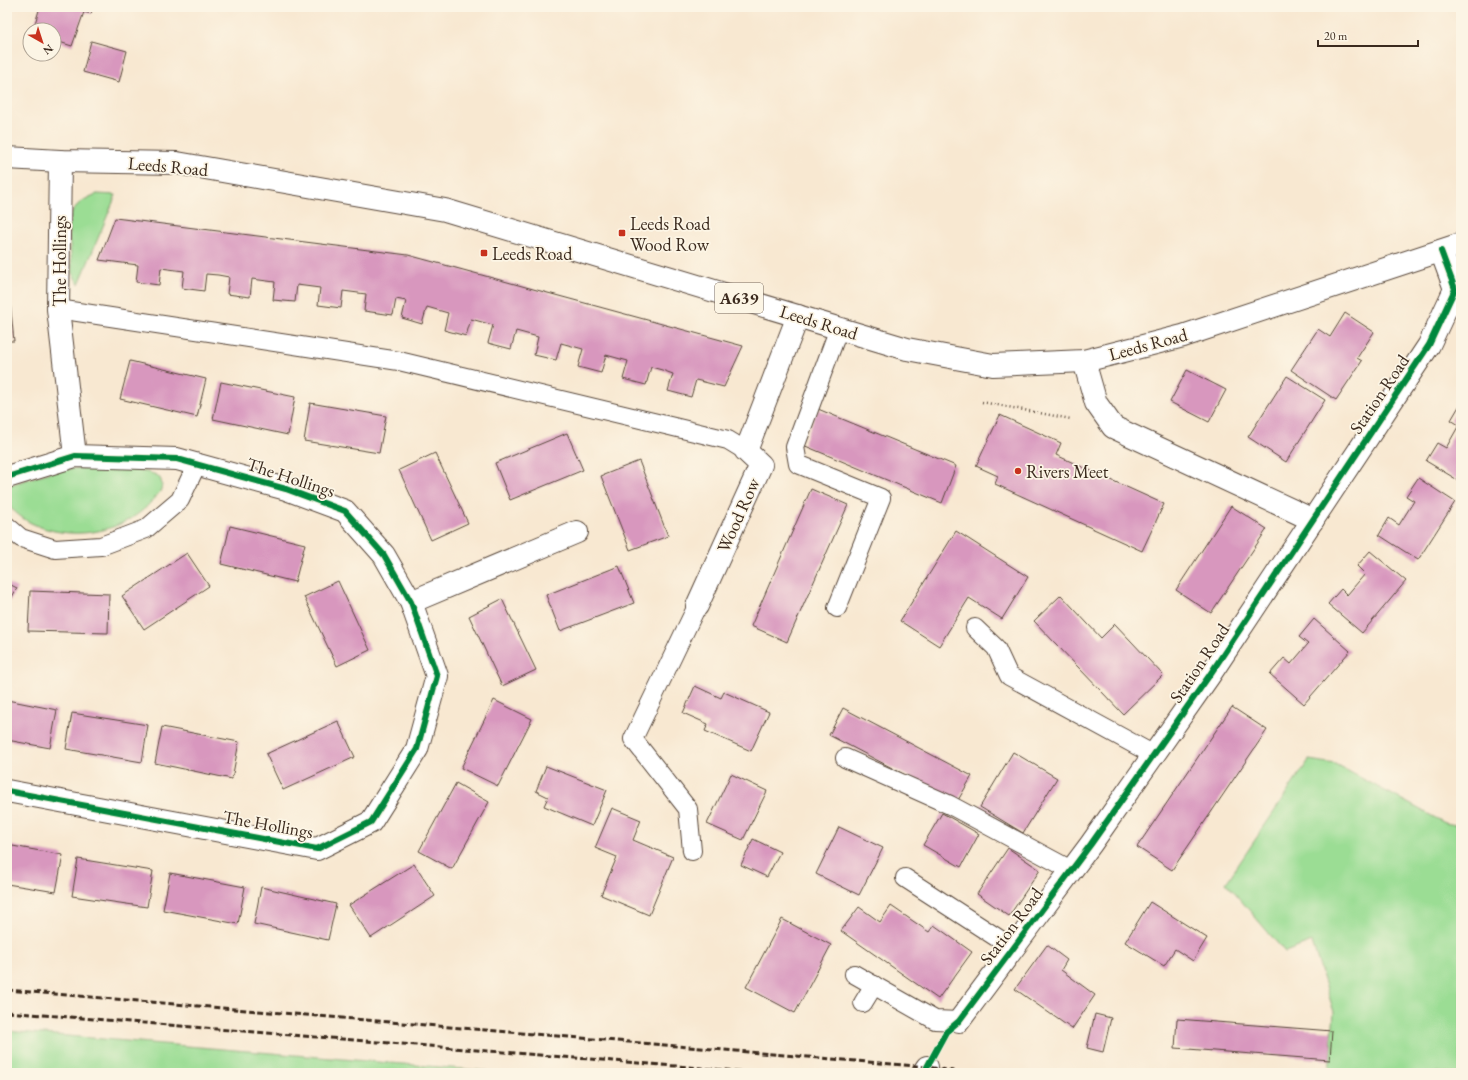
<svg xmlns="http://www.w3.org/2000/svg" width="1468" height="1080" viewBox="0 0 1468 1080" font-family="'EB Garamond',serif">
  <rect width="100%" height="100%" fill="#fcf5e5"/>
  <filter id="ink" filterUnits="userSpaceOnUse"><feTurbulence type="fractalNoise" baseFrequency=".025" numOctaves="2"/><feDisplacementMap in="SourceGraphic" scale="8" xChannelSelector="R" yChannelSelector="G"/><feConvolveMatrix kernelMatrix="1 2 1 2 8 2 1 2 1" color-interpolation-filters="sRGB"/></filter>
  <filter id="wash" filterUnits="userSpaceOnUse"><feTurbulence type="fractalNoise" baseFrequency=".012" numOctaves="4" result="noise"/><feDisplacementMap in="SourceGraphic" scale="16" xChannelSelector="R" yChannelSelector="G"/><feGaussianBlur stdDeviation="0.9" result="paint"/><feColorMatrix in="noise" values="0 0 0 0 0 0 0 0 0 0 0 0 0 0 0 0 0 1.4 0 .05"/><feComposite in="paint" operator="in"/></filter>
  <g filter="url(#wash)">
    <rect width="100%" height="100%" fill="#f8e8d1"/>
    <g fill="#9bdd94" stroke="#6b8459">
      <path d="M97,194L116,195L79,284C71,274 72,267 71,255C68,225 63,206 97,194Z"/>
      <path d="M106,467C117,468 152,470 159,477C163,482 162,487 160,492C154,498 149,505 143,510C111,537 59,541 24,519C18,515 13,510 7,505V486L57,470L82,468Z"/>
      <polygon points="1309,760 1335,764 1445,823 1461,826 1461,1073 1329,1073 1334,1012 1312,942 1285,952 1226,883"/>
      <polygon points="7,1031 487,1071 487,1073 7,1073"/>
    </g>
    <g id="blocks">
      <g fill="#d897be">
        <polygon points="40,7 93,7 91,14 84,12 72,46 56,41 54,46 54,30 33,30"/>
        <polygon points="91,41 127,51 119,82 83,72"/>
        <polygon points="115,218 408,255 743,346 724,387 696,380 691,397 668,391 673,374 662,370 651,367 646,385 623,379 628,361 606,355 601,373 578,367 583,349 561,343 556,360 534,355 538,337 516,331 511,349 488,343 493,325 471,319 466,336 444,330 448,313 427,307 422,324 402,318 406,301 396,299 393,315 364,311 366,294 343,291 341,308 318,305 320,288 297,285 295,302 273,300 275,282 252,279 250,297 227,294 229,277 218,275 206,274 204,291 182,288 184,271 161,268 159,285 136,282 138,265 99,260"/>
        <polygon points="7,281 8,281 14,341 7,341"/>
        <polygon points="1345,313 1374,332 1357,358 1362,361 1336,400 1291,370 1318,329 1330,337"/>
        <polygon points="130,361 206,379 197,417 120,399"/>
        <polygon points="1187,370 1226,390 1209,422 1170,402"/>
        <polygon points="1287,376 1325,400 1286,462 1248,437"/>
        <polygon points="221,382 295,397 288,435 213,419"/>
        <polygon points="310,403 386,416 379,453 304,441"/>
        <polygon points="1461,403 1461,482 1426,461 1437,443 1446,448 1459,425 1451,420"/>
        <polygon points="818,409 956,466 942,503 803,445"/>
        <polygon points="1000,415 1061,443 1056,455 1164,504 1142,551 995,484 998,476 976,466"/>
        <polygon points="567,433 583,470 510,500 495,463"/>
        <polygon points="435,453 468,523 431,540 399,470"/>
        <polygon points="639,461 668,536 630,550 601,476"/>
        <polygon points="1418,478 1455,502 1418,560 1379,535 1389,518 1399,525 1414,501 1406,496"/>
        <polygon points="811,489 848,505 787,642 751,626"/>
        <polygon points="1231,506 1267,529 1211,613 1176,590"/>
        <polygon points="230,526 305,544 295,582 221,564"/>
        <polygon points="956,531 1028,577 1002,619 969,598 939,646 900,621"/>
        <polygon points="1370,551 1406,581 1362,633 1328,604 1341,589 1347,595 1365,574 1357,566"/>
        <polygon points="187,553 209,586 144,629 122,596"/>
        <polygon points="619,566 634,603 560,631 546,595"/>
        <polygon points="338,581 370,650 337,666 304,597"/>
        <polygon points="7,583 17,588 7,606"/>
        <polygon points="30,591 109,594 108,633 28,631"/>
        <polygon points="1061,595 1101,638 1115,624 1163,675 1123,714 1034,621"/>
        <polygon points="502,599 536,670 502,686 469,616"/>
        <polygon points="1314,619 1350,651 1304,704 1270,674 1284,658 1291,664 1308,644 1299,637"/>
        <polygon points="695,686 721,698 724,692 769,712 751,751 705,731 708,724 683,713"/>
        <polygon points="7,700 57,710 50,748 7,740"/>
        <polygon points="494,700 532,719 498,786 461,768"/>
        <polygon points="1232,707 1267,730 1172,870 1137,847"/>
        <polygon points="843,708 972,776 957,802 829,735"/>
        <polygon points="72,713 148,725 142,762 66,749"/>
        <polygon points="338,721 355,757 283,790 266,754"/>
        <polygon points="162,727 239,742 232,779 155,763"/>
        <polygon points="1013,752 1057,778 1023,833 980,807"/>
        <polygon points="546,766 607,790 592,826 544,806 548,797 536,791"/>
        <polygon points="731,774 767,791 743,840 707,824"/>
        <polygon points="456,783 489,802 452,869 419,851"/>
        <polygon points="612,808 641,820 633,840 673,857 649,915 601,895 617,857 595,848"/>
        <polygon points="942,813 979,834 961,867 923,845"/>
        <polygon points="839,827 883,848 859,895 816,874"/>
        <polygon points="753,839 780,852 767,877 741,865"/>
        <polygon points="7,845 63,855 56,892 7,884"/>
        <polygon points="1008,848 1040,870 1009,916 977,894"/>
        <polygon points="78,859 153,871 147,907 72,896"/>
        <polygon points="414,864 435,896 371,938 349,905"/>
        <polygon points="170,873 245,887 238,924 163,910"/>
        <polygon points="261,887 336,904 328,940 254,924"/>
        <polygon points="1150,902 1207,938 1193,961 1175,949 1164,966 1125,942"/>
        <polygon points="891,906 929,932 934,925 972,952 938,999 841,931 859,907 880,922"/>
        <polygon points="782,919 831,945 795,1013 746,987"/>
        <polygon points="1047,945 1067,960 1061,970 1095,995 1072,1029 1015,989"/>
        <polygon points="1095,1014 1111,1018 1103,1052 1087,1048"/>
        <polygon points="1177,1019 1332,1031 1330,1060 1175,1048"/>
      </g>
    </g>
  </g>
  <g filter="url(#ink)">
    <use href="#blocks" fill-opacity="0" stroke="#574639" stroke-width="1"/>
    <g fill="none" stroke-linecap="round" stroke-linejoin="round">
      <g stroke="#574639" stroke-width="20">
        <g id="service">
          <polyline points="58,309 399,361 728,440 746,451"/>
          <polyline points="7,526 21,538 55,549 101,546 146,529 180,500 197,464"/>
          <polyline points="837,608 881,498 798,464 795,447 839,328"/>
          <polyline points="975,628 996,648 1009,676 1154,755"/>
          <polyline points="845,758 950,805 1071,870"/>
          <polyline points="692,851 688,809 633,739 697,606"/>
          <polyline points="905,878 1013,948"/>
          <polyline points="854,974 935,1020 959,1021"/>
          <polyline points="863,1003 874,985"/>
        </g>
      </g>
      <g stroke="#574639" stroke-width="24">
        <polyline id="pedestrian" points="923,1073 927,1067"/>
      </g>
      <g stroke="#574639" stroke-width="24">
        <g id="minor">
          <polyline points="60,161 58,309 75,456"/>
          <polyline points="1084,361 1096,403 1113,427 1313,520"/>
          <polyline points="7,477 75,456 177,459 286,489 345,511 384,555 411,602 437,676 417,749 371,822 317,849 7,791"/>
          <polyline points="411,602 577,532"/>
          <polyline points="697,606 761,465 746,451 798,316"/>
          <polyline points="959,1021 1091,844 1209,676 1429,345 1455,289 1441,251"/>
        </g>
      </g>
      <g stroke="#574639" stroke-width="24">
        <polyline id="primary" points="7,158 60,161 177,163 445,210 907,349 993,365 1084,361 1183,336 1461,244"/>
      </g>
      <polyline stroke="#574639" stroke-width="2.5" stroke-dasharray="1 3" stroke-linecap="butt" points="982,402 1071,419"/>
      <use href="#service" stroke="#fff" stroke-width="18"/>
      <use href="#pedestrian" stroke="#fff" stroke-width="22"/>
      <use href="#minor" stroke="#fff" stroke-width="22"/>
      <use href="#primary" stroke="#fff" stroke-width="22"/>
      <g stroke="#3b2a1e" stroke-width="3" stroke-dasharray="6 3" stroke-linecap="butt">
        <polyline points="7,990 927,1067 967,1073"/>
        <polyline points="7,1012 762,1073"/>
      </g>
      <g stroke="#fcf5e5" stroke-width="8">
        <g id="cycleway">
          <polyline points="7,477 75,456 177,459 286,489 345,511 384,555 411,602 437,676 417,749 371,822 317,849 7,791"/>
          <polyline points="927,1067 946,1032 959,1021 1091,844 1209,676 1429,345 1455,289 1441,251"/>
        </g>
      </g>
      <use href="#cycleway" stroke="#00873e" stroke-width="6"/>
    </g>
  </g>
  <g fill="#c8321e" stroke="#fcf5e5" stroke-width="1.5">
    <rect x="618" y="229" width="8" height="8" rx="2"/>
    <rect x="480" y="249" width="8" height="8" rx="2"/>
    <circle cx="1018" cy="471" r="4"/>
  </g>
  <g text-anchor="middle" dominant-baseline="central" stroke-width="3.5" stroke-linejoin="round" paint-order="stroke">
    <rect fill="#fcf5e5" stroke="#75675a" stroke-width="1" x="715" y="283" width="48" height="30" rx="3"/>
    <g font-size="17" font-weight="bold" fill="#3b2a1e">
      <text x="739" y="298">A639</text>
    </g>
    <g font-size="18" fill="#3b2a1e" stroke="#fcf5e5">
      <text transform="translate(168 166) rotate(5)">Leeds Road</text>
      <text transform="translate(59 261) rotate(-90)">The Hollings</text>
      <text transform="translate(819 322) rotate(17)">Leeds Road</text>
      <text transform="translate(1148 344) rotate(-15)">Leeds Road</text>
      <text transform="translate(1379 394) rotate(-56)">Station Road</text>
      <text transform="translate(291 477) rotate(18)">The Hollings</text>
      <text transform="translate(738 515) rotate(-66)">Wood Row</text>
      <text transform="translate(1199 663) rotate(-56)">Station Road</text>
      <text transform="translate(268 824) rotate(10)">The Hollings</text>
      <text transform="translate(1011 926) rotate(-53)">Station Road</text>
    </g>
    <g font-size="18" fill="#3b2a1e" stroke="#fcf5e5" text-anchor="start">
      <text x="630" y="223">Leeds Road<tspan x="630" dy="21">Wood Row</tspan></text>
      <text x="492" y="253">Leeds Road</text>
      <text x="1026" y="471">Rivers Meet</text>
    </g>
  </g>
  <rect width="1468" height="1080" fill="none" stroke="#fcf5e5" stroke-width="24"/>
  <g transform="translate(42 42) rotate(141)"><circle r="19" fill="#fcf5e5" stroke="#afa495"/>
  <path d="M0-3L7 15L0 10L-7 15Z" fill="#c8321e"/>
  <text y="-6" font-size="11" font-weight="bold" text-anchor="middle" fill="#3b2a1e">N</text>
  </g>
  <path d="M1318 40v6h100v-6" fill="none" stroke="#3b2a1e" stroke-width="2"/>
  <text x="1324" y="40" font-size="12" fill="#3b2a1e" stroke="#fcf5e5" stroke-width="3" paint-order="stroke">20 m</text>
</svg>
